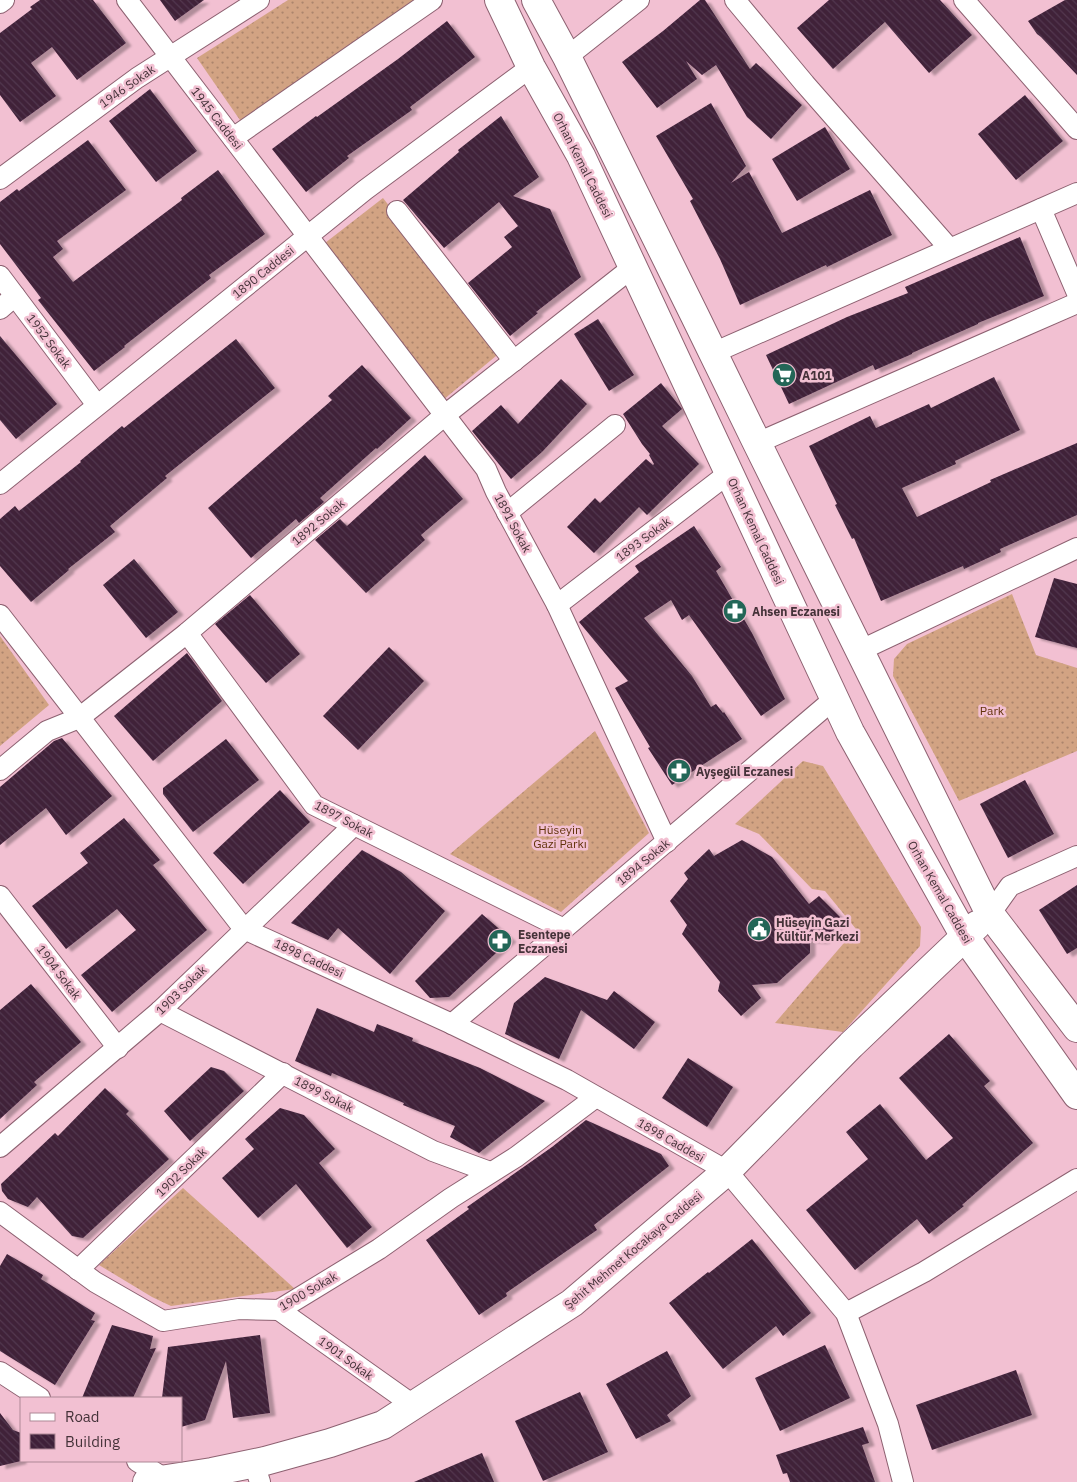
<svg xmlns="http://www.w3.org/2000/svg" width="1077" height="1482" viewBox="0 0 1077 1482" font-family="'IBM Plex Sans',sans-serif">
  <defs>
    <pattern id="grass-dots" width="8" height="8" patternUnits="userSpaceOnUse" patternTransform="scale(1.25)"><rect width="8" height="8" fill="#d2a383"/><path d="M2 2h.1M6 6h.1" fill="none" stroke="#ac856c" stroke-width="1.8" stroke-linecap="round"/></pattern>
    <pattern id="building-back-hatch" width="6" height="6" patternUnits="userSpaceOnUse" patternTransform="scale(1.25)"><rect width="6" height="6" fill="#3f2039"/><path d="M-1 5l2 2M0 0l6 6M5-1l2 2" fill="none" stroke="#53384e"/></pattern>
    <filter id="shadow"><feDropShadow dx="5.5" dy="3" stdDeviation="1" flood-color="#0004"/></filter>
  </defs>
  <rect width="100%" height="100%" fill="#f2c0d2"/>
  <g fill="url(#grass-dots)">
    <polygon points="288,0 417,0 242,123 197,58"/>
    <polygon points="383,198 502,351 443,400 325,243"/>
    <polygon points="1012,594 1036,655 1077,668 1077,751 959,801 893,676 894,659 907,644"/>
    <polygon points="0,636 49,705 0,746"/>
    <polygon points="595,731 649,833 561,912 450,854"/>
    <polygon points="803,761 823,766 921,927 920,946 843,1032 775,1023 856,929 825,891 812,889 759,834 735,824"/>
    <polygon points="183,1188 295,1289 171,1306 152,1297 99,1265"/>
  </g>
  <g fill="url(#building-back-hatch)" filter="url(#shadow)">
    <polygon points="40,0 93,0 126,43 77,80 52,47 31,63 56,96 20,122 0,95 0,33 32,9 30,7"/>
    <polygon points="160,0 204,0 175,21"/>
    <polygon points="700,0 705,0 750,69 756,63 802,105 771,139 747,117 716,65 702,75 686,61 697,79 657,108 622,62 663,31"/>
    <polygon points="829,0 940,0 972,35 929,73 885,22 833,69 797,28"/>
    <polygon points="1065,0 1077,0 1077,75 1041,37 1037,34 1028,21"/>
    <polygon points="447,21 475,57 410,107 412,110 347,156 349,158 306,192 272,149 316,116 317,117 398,59"/>
    <polygon points="150,89 197,151 156,182 109,121"/>
    <polygon points="1025,95 1063,141 1016,180 978,134"/>
    <polygon points="711,103 746,166 731,183 749,172 782,233 870,190 892,235 827,267 826,265 740,305 720,259 690,201 693,199 656,136"/>
    <polygon points="501,116 539,177 513,196 550,209 581,277 536,312 538,313 510,336 468,283 512,247 504,237 518,226 499,202 444,248 403,200 459,152 458,150"/>
    <polygon points="825,127 850,169 797,201 772,159"/>
    <polygon points="88,140 126,190 57,241 63,249 53,257 73,282 182,200 181,198 218,170 265,234 209,275 211,278 124,346 125,347 94,371 38,300 41,298 0,244 0,202 17,189 19,191"/>
    <polygon points="1020,237 1044,296 978,323 978,324 912,353 912,354 875,370 873,365 789,404 766,355 847,317 908,293 905,287"/>
    <polygon points="598,319 634,375 609,391 574,334"/>
    <polygon points="0,336 57,404 16,439 0,420"/>
    <polygon points="236,339 275,388 165,476 167,478 110,526 115,532 68,569 69,570 31,602 0,566 0,519 15,506 19,511 81,462 80,461 122,426 124,428"/>
    <polygon points="362,365 411,418 377,449 376,448 320,498 324,502 299,523 296,519 251,558 208,508 332,400 328,396"/>
    <polygon points="994,377 1020,430 955,461 956,464 902,488 917,517 991,482 990,480 1077,443 1077,515 1000,549 1001,552 964,569 963,566 881,601 854,538 852,539 835,505 837,504 809,446 870,416 876,428 929,404 931,408"/>
    <polygon points="561,379 587,404 542,452 511,479 472,431 501,405 518,424"/>
    <polygon points="661,383 682,409 662,426 699,464 647,515 639,507 594,553 567,527 595,498 600,503 646,459 653,465 654,464 649,455 650,454 642,444 623,414"/>
    <polygon points="425,455 463,499 421,535 425,540 366,593 315,540 340,519 347,526"/>
    <polygon points="694,526 721,567 716,571 752,633 785,699 761,716 689,615 682,620 671,600 644,618 692,676 711,707 716,704 723,713 724,712 742,739 672,785 648,748 650,747 615,688 628,681 579,622 639,572 635,566"/>
    <polygon points="134,559 178,612 146,638 103,585"/>
    <polygon points="1054,578 1077,584 1077,648 1035,637"/>
    <polygon points="250,595 300,654 266,683 215,624"/>
    <polygon points="389,647 424,681 358,750 323,716"/>
    <polygon points="187,653 222,701 153,761 114,716"/>
    <polygon points="62,738 112,796 66,835 46,808 0,845 0,787 54,741"/>
    <polygon points="226,739 259,780 193,832 163,794 163,788"/>
    <polygon points="1025,780 1054,834 1008,858 980,804"/>
    <polygon points="280,790 310,822 243,884 213,853"/>
    <polygon points="124,818 160,860 153,865 207,930 112,1012 81,975 136,930 117,909 66,949 32,906 88,863 80,853"/>
    <polygon points="742,840 772,857 809,904 819,896 840,917 839,924 823,941 810,940 810,953 777,983 752,985 761,998 741,1016 718,991 720,982 682,934 687,925 670,901 688,879 684,873 709,849 714,856"/>
    <polygon points="362,850 401,872 445,911 390,974 338,928 328,940 291,923"/>
    <polygon points="1077,885 1077,948 1067,954 1039,910"/>
    <polygon points="482,914 511,939 449,997 430,998 415,981"/>
    <polygon points="545,977 607,1000 614,991 655,1022 634,1049 581,1010 559,1059 505,1034 514,1003"/>
    <polygon points="31,984 81,1042 34,1082 37,1085 0,1119 0,1010"/>
    <polygon points="317,1008 374,1032 377,1024 413,1038 412,1041 480,1068 545,1101 479,1153 450,1137 455,1126 403,1105 404,1103 332,1073 331,1076 295,1061"/>
    <polygon points="949,1034 990,1081 984,1086 1033,1143 962,1205 964,1206 929,1234 917,1219 855,1270 806,1210 868,1159 846,1132 880,1104 926,1160 953,1138 899,1078"/>
    <polygon points="688,1058 733,1087 707,1127 662,1098"/>
    <polygon points="211,1067 224,1071 244,1091 190,1141 164,1111"/>
    <polygon points="105,1088 129,1111 126,1114 169,1159 83,1238 72,1236 37,1197 28,1207 8,1199 2,1191 1,1184 55,1133 58,1136"/>
    <polygon points="280,1108 304,1115 335,1149 319,1163 372,1227 347,1248 296,1184 258,1218 222,1178 254,1149 245,1139"/>
    <polygon points="586,1120 661,1154 669,1166 594,1225 597,1230 506,1293 507,1296 479,1315 426,1240 469,1209 467,1207 552,1147"/>
    <polygon points="752,1239 811,1313 783,1336 776,1326 723,1369 669,1303 708,1272 709,1273"/>
    <polygon points="7,1254 43,1275 41,1279 95,1313 91,1320 95,1321 55,1385 0,1351 0,1266"/>
    <polygon points="112,1325 153,1336 150,1349 156,1348 133,1398 82,1398"/>
    <polygon points="260,1335 270,1413 233,1418 226,1361 205,1420 181,1427 181,1398 162,1398 168,1347"/>
    <polygon points="825,1345 850,1398 780,1431 755,1378"/>
    <polygon points="667,1351 691,1396 667,1415 671,1421 636,1439 606,1384"/>
    <polygon points="1016,1370 1032,1415 932,1450 916,1405"/>
    <polygon points="580,1392 608,1452 543,1481 515,1421"/>
    <polygon points="0,1413 13,1430 21,1433 21,1461 0,1466"/>
    <polygon points="863,1427 869,1443 862,1445 875,1482 790,1482 787,1473 783,1474 776,1455"/>
    <polygon points="482,1453 494,1482 414,1482"/>
  </g>
  <g fill="none" stroke-linecap="round" stroke-linejoin="round">
    <g stroke="#8d6171" stroke-width="22">
      <g id="street">
        <polyline points="127,0 486,469 496,492 557,605 667,842"/>
        <polyline points="735,0 805,84 949,248"/>
        <polyline points="964,0 1077,129"/>
        <polyline points="0,3 4,0"/>
        <polyline points="567,57 639,0"/>
        <polyline points="233,138 432,0"/>
        <polyline points="0,179 137,78 259,0"/>
        <polyline points="1041,209 1077,293"/>
        <polyline points="397,211 514,361"/>
        <polyline points="0,276 97,405"/>
        <polyline points="0,309 15,296"/>
        <polyline points="713,353 1077,193"/>
        <polyline points="757,443 1077,303"/>
        <polyline points="0,484 365,190 531,67"/>
        <polyline points="507,513 615,425"/>
        <polyline points="557,605 729,473"/>
        <polyline points="0,615 244,929 452,1024 567,1080 727,1171 846,1313 888,1424 903,1482"/>
        <polyline points="187,633 314,805 564,929"/>
        <polyline points="859,651 1077,548"/>
        <polyline points="0,770 47,731 79,718 187,633 445,415 633,267"/>
        <polyline points="0,896 118,1048"/>
        <polyline points="990,914 1010,886 1077,856"/>
        <polyline points="160,1011 433,1151 490,1172"/>
        <polyline points="452,1024 834,699"/>
        <polyline points="0,1147 160,1011 354,825"/>
        <polyline points="0,1212 95,1282 163,1321 239,1309 279,1310 379,1249 451,1198 516,1157 596,1097"/>
        <polyline points="78,1270 283,1073"/>
        <polyline points="279,1310 413,1405"/>
        <polyline points="846,1313 924,1272 1077,1179"/>
        <polyline points="0,1372 40,1398"/>
        <polyline points="137,1461 165,1479"/>
        <polyline points="254,1464 260,1482"/>
      </g>
    </g>
    <g stroke="#8d6171" stroke-width="30">
      <g id="secondary">
        <polyline points="499,0 531,67 581,156 850,732 965,937 1077,1095"/>
        <polyline points="536,0 567,57 695,316 757,443 990,914 1077,1028"/>
        <polyline points="147,1482 212,1472 265,1461 330,1443 383,1425 572,1303 727,1171 851,1045 977,925"/>
      </g>
    </g>
    <use href="#street" stroke="#fff" stroke-width="20"/>
    <use href="#secondary" stroke="#fff" stroke-width="28"/>
  </g>
  <defs>
    <g id="supermarket-disc" transform="scale(1.25)"><circle r="9.5" fill="#236657" stroke="#f2c0d2"/><path d="M-6-5.5h2.5l.6 2H6L4.5 2H-2.5L-4.4-4H-6ZM-1.5 3.2a1.3 1.3 0 1 0 .1 0ZM3 3.2a1.3 1.3 0 1 0 .1 0Z" fill="#fff"/></g>
    <g id="pharmacy-disc" transform="scale(1.25)"><circle r="9.5" fill="#236657" stroke="#f2c0d2"/><path d="M-2-6h4v4h4v4h-4v4h-4v-4h-4v-4h4Z" fill="#fff"/></g>
    <g id="civic-disc" transform="scale(1.25)"><circle r="9.5" fill="#236657" stroke="#f2c0d2"/><path d="M-.6-6.5H3V-4.5H.6V-3L4-1V1h2V6H-6V1h2V-1L-.6-3ZM-1.2 2.5V6h2.4V2.5Z" fill="#fff"/></g>
  </defs>
  <g fill-rule="evenodd">
    <use href="#supermarket-disc" x="784" y="375"/>
    <use href="#pharmacy-disc" x="735" y="611"/>
    <use href="#pharmacy-disc" x="679" y="771"/>
    <use href="#civic-disc" x="759" y="929"/>
    <use href="#pharmacy-disc" x="500" y="941"/>
  </g>
  <g text-anchor="middle" dominant-baseline="central" stroke-width="5" stroke-linejoin="round" paint-order="stroke">
    <g font-size="12" fill="#453239" stroke="#f2c0d2">
      <text transform="translate(127 86) rotate(-35)">1946 Sokak</text>
      <text transform="translate(217 118) rotate(52)">1945 Caddesi</text>
      <text transform="translate(583 165) rotate(63)">Orhan Kemal Caddesi</text>
      <text transform="translate(263 272) rotate(-39)">1890 Caddesi</text>
      <text transform="translate(49 341) rotate(53)">1952 Sokak</text>
      <text transform="translate(318 522) rotate(-40)">1892 Sokak</text>
      <text transform="translate(513 523) rotate(62)">1891 Sokak</text>
      <text transform="translate(756 531) rotate(65)">Orhan Kemal Caddesi</text>
      <text transform="translate(643 539) rotate(-37)">1893 Sokak</text>
      <text transform="translate(344 819) rotate(28)">1897 Sokak</text>
      <text transform="translate(643 862) rotate(-40)">1894 Sokak</text>
      <text transform="translate(940 892) rotate(60)">Orhan Kemal Caddesi</text>
      <text transform="translate(309 958) rotate(25)">1898 Caddesi</text>
      <text transform="translate(59 972) rotate(53)">1904 Sokak</text>
      <text transform="translate(181 990) rotate(-44)">1903 Sokak</text>
      <text transform="translate(324 1094) rotate(27)">1899 Sokak</text>
      <text transform="translate(671 1140) rotate(30)">1898 Caddesi</text>
      <text transform="translate(181 1172) rotate(-44)">1902 Sokak</text>
      <text transform="translate(633 1250) rotate(-40)">Şehit Mehmet Kocakaya Caddesi</text>
      <text transform="translate(308 1291) rotate(-30)">1900 Sokak</text>
      <text transform="translate(346 1358) rotate(36)">1901 Sokak</text>
    </g>
    <g font-size="12" font-weight="bold" fill="#453239" stroke="#f2c0d2" text-anchor="start">
      <text x="802" y="375">A101</text>
      <text x="752" y="611">Ahsen Eczanesi</text>
      <text x="696" y="771">Ayşegül Eczanesi</text>
      <text x="776" y="922">Hüseyin Gazi<tspan x="776" dy="14">Kültür Merkezi</tspan></text>
      <text x="518" y="934">Esentepe<tspan x="518" dy="14">Eczanesi</tspan></text>
    </g>
    <g font-size="12" fill="#62330b" stroke="#f2c0d2">
      <text x="992" y="710">Park</text>
      <text x="560" y="829">Hüseyin<tspan x="560" dy="14">Gazi Parkı</tspan></text>
    </g>
  </g>
  <rect x="20" y="1397" width="162" height="65" fill="#f2c0d2" stroke="#ad8795"/>
  <rect x="30" y="1413" width="25" height="8" fill="#ffffff" stroke="#ad8795"/>
  <text x="65" y="1422" font-size="15" fill="#453239">Road</text>
  <rect x="30" y="1434" width="25" height="15" fill="url(#building-back-hatch)" stroke="#ad8795"/>
  <text x="65" y="1447" font-size="15" fill="#453239">Building</text>
</svg>
